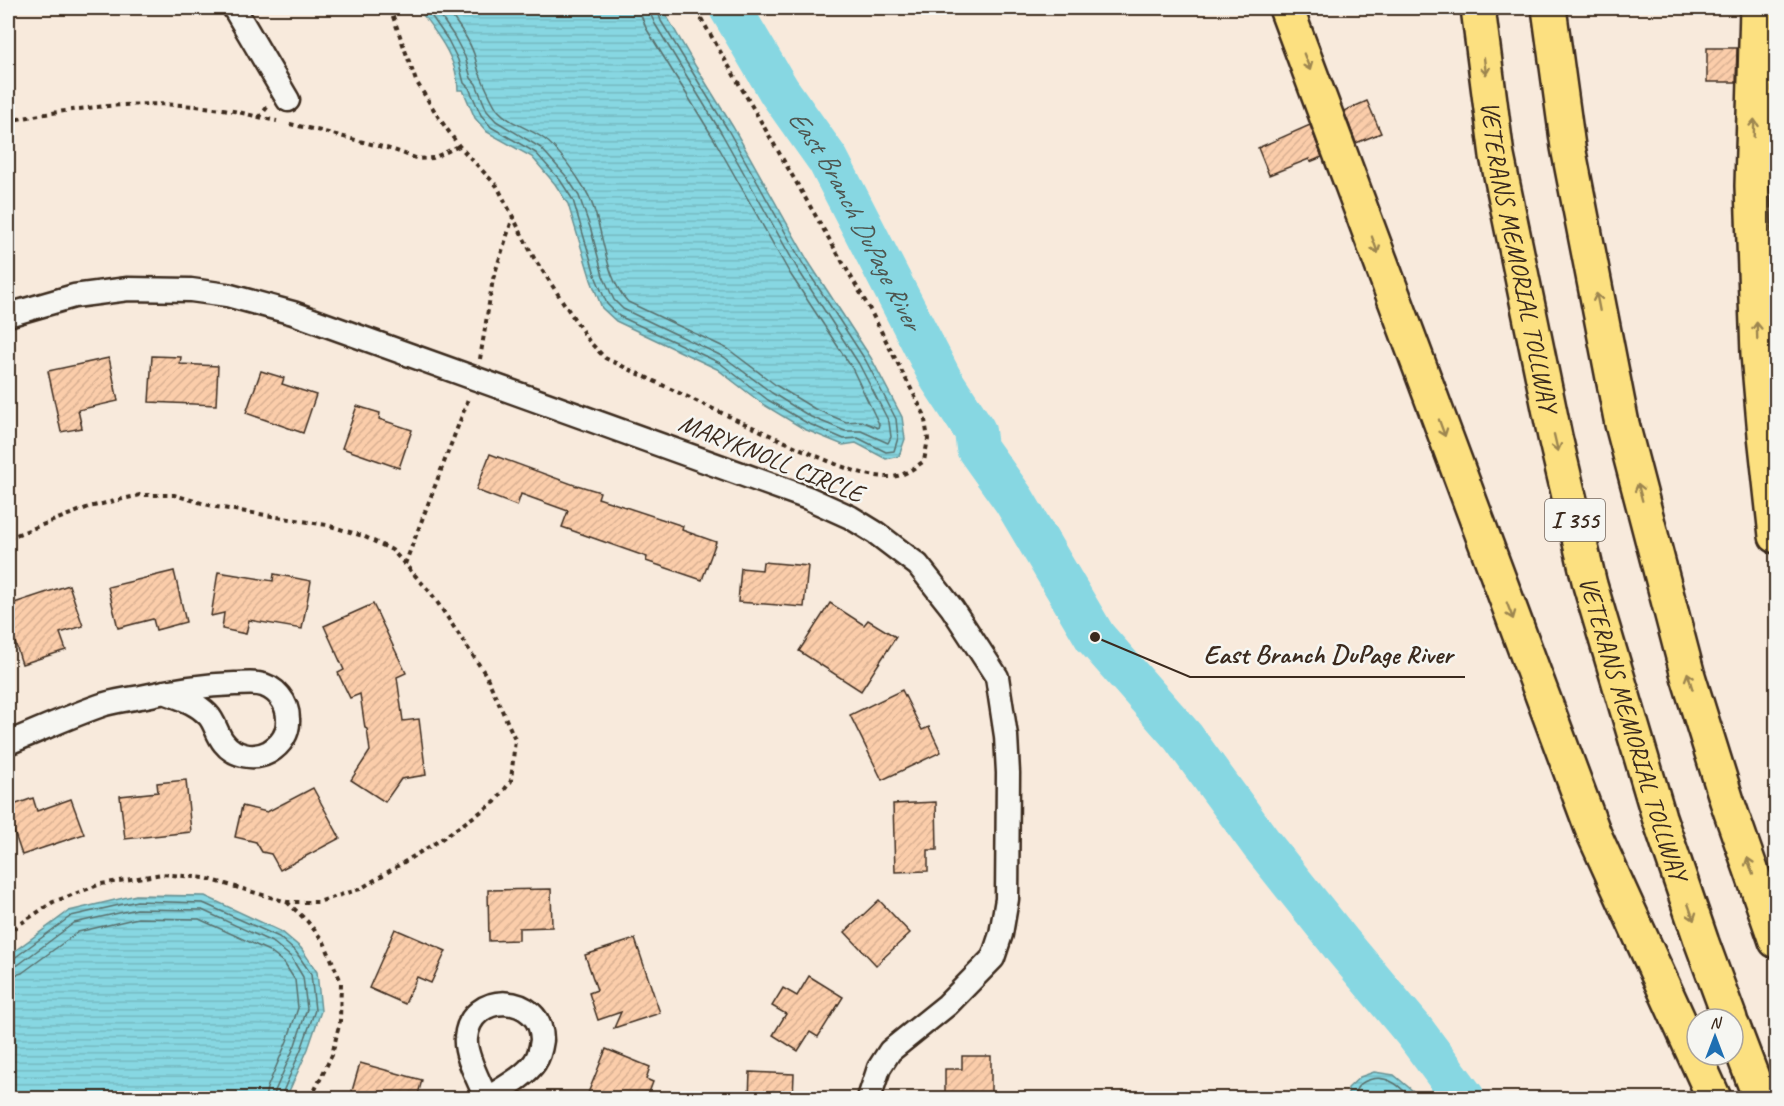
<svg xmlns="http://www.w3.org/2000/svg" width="1784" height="1106" viewBox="0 0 1784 1106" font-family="Caveat,sans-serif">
  <defs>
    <pattern id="water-rules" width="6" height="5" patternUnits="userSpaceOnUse" patternTransform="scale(1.5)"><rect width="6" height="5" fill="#87d7e2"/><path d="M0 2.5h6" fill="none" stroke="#75b9c1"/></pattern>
    <pattern id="building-hatch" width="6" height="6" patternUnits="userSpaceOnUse" patternTransform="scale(1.5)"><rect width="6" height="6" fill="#fbcdaa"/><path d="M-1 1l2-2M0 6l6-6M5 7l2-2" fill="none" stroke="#d8b092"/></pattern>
  </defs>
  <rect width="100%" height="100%" fill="#f8eadc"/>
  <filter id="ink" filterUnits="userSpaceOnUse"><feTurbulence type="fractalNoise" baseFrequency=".0167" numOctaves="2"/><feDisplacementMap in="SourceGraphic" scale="12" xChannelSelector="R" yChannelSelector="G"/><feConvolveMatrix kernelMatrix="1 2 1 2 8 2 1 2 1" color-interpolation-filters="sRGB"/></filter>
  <g filter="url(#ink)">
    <g fill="url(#water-rules)" stroke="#699294" stroke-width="1.5">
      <path d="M418,8H662L696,67L733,127L808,261L871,358L902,417L905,439L899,456L886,459L856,443L843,445L804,429L764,405L717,369L616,321L602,308L591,280L568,204L555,184L532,157L487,132L475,118L463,90H458C458,58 436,33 418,8Z"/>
      <polygon points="136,895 205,896 282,932 301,948 317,972 321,1011 308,1049 286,1098 8,1098 8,956 69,911"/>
      <polygon points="1374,1072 1394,1075 1413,1091 1418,1098 1348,1098 1348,1088 1360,1077"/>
    </g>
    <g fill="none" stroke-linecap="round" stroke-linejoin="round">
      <g stroke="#596f6c" stroke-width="1.5">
        <polyline points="426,8 448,40 458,60 464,83 469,88 481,115 491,127 536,153 560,180 573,200 596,278 607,304 619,316 720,363 768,400 807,423 844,439 858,438 886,452 894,451 898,438 896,419 866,361 803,264 728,130 661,21 657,8"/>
        <polyline points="435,8 454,36 465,57 471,78 476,84 487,111 496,121 541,148 566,176 579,196 591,230 603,276 614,300 623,309 724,357 772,393 811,417 845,431 861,431 888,443 891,437 889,422 859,364 797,268 722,134 655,24 650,13 649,8"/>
        <path d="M446,8C456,22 468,37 474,54C476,60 477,67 479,72C482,79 493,103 497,109C508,123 529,128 543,138C558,148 577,176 586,191C605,224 602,275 628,302L728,349L777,386L815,409L846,422L861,421L878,428L879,424L852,368L789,272L714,139L646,28L641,15L640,8"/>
        <polyline points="8,960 13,959 71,916 137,901 203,903 279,937 296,952 311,974 315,1010 302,1047 282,1094 281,1098"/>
        <polyline points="8,968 18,965 74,923 137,909 202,910 274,943 291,957 303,977 307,1009 295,1045 275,1091 274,1098"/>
        <polyline points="8,977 22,973 78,932 138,918 199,919 269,951 284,963 295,980 298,1008 287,1041 267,1088 265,1098"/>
        <path d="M1354,1098C1355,1080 1377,1074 1392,1082C1399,1085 1406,1093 1411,1098"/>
      </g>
      <path stroke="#87d7e2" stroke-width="42" id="s1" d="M730,8L779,91L828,160L941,379L975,431L977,448L1014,500L1095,637L1183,737L1263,846L1342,945L1414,1031L1464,1098"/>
    </g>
    <g fill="url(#building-hatch)" stroke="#3b2a1e" stroke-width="1.5">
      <polygon points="1707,48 1737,48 1736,82 1707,82"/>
      <polygon points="1367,101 1381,133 1356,143 1344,111"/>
      <polygon points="1310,125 1322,157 1310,162 1309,159 1269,175 1258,148"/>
      <polygon points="152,356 181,357 180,364 218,366 216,405 149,402"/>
      <polygon points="109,358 118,401 78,410 82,428 61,432 48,371"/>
      <polygon points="261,371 284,378 282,384 316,395 303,433 246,413"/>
      <polygon points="357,406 380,413 379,419 412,430 399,468 342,448"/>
      <polygon points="490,454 577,486 577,485 600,492 598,498 683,526 682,530 716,542 702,580 646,561 647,557 562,527 568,511 521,494 517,506 476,490"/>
      <polygon points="763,562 808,566 804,607 738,602 741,568 762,570"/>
      <polygon points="174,571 186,622 156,630 153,619 118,628 108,587"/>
      <polygon points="218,572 273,581 274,574 311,581 302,629 249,620 246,634 222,629 224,613 211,616"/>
      <polygon points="69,585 83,626 60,633 66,650 22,664 8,620 8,605"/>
      <polygon points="830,603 864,625 868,620 896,637 861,691 799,651"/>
      <polygon points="373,604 406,673 397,677 403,721 419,719 426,775 401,779 385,802 351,780 370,751 367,729 365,728 360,694 350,698 338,673 344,670 324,626"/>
      <polygon points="902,690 922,730 929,727 941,752 882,780 850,715"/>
      <polygon points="186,780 191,832 125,839 120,796 158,792 157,783"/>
      <polygon points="313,788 340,838 280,870 271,854 262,852 256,842 235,837 242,806 267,812"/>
      <polygon points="33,798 37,811 71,799 84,834 22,855 8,814 8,807"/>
      <polygon points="936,802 937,850 928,850 928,871 895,872 893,804"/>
      <polygon points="551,889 552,927 519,928 519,940 489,941 488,890"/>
      <polygon points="879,900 910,933 876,965 845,932"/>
      <polygon points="395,929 446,951 431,983 417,977 405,1004 369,988"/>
      <polygon points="635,939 660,1013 614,1028 621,1012 598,1020 589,993 597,990 585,955"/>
      <polygon points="809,976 843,997 818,1037 810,1032 798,1051 773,1035 786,1014 772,1006 783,988 797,996"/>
      <polygon points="606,1049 650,1067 646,1079 653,1082 647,1098 586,1098"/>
      <polygon points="962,1056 991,1056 991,1098 956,1098 956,1094 945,1094 945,1069 962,1069"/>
      <polygon points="360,1063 422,1080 417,1098 350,1098"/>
      <polygon points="750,1072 794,1074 793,1098 749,1098"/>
    </g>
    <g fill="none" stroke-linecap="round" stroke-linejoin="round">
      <g stroke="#3b2a1e" stroke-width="27">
        <g id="street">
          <polyline points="234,8 288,100"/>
          <polyline points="8,315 74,296 128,289 191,290 227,295 293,313 808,498 850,517 876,533 918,565 952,608 997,677 1006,736 1008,773 1007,899 1001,934 993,958 947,1005 890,1051 879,1068 869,1098"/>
          <path d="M8,743C40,730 72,715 105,704C116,701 129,699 141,697C172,690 203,685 235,684C242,684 251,683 258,684C275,686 288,702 288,719C289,733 281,745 269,752C254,760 234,756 224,743C217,735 215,722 208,715C196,702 180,698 164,692"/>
          <path d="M486,1098C480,1082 464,1055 466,1038C470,990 542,993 542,1040C541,1047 540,1055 535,1062C525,1077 503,1088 488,1098"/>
        </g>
      </g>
      <g stroke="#3b2a1e" stroke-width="38">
        <g id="highway">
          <polyline points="1286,8 1594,834 1714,1098"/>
          <path id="s2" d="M1478,8L1497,156L1555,437L1590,585L1659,817L1702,943L1730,1019"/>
          <polyline points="1549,8 1568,147 1622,424 1688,676 1727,801 1776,941"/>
          <polyline points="1757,8 1752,186 1758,354 1765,435 1776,536"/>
          <polyline points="1733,1027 1760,1098"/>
        </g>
      </g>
      <g stroke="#3b2a1e" stroke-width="4" stroke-dasharray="4.5 4.5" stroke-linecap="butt">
        <path d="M390,8L416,81L439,118L459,146L497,186L534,258L589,341L605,358C667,387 729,417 792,445C820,457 856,476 887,477C901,478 913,469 924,461L928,439L924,414L868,306L695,8"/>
        <polyline points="259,118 268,106"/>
        <path d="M8,121C78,107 141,99 214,108C235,110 256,117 277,121"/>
        <polyline points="290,124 321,131 394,150 418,159 433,158 459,146"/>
        <polyline points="480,359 493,279 513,217"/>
        <polyline points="8,538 89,507 140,495 174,495 216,507 327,525 363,536 392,550 431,593 486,675 515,739 511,781 495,802 440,840 360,889 318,902 287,902 205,878 162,874 101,884 53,902 8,932"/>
        <polyline points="405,564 468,400"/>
        <polyline points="287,902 307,921 324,942 341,982 340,1021 332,1055 311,1098"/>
      </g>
      <use href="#street" stroke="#f6f6f2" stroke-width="22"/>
      <use href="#highway" stroke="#fce080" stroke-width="33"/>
    </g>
    <defs><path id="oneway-shaft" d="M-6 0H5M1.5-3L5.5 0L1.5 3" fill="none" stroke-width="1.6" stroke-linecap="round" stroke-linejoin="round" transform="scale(1.5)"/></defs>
    <g stroke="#9c854f">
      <use href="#oneway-shaft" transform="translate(1307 62) rotate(69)"/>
      <use href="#oneway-shaft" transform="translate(1485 66) rotate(83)"/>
      <use href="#oneway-shaft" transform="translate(1754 128) rotate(-88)"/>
      <use href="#oneway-shaft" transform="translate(1375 245) rotate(70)"/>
      <use href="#oneway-shaft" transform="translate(1598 302) rotate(-101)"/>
      <use href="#oneway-shaft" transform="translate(1757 331) rotate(-92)"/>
      <use href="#oneway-shaft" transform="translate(1442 428) rotate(70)"/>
      <use href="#oneway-shaft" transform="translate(1556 443) rotate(77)"/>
      <use href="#oneway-shaft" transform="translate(1640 492) rotate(-105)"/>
      <use href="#oneway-shaft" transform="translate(1510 611) rotate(69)"/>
      <use href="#oneway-shaft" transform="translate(1690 681) rotate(-107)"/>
      <use href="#oneway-shaft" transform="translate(1750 866) rotate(-109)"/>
      <use href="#oneway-shaft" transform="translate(1691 912) rotate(71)"/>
    </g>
  </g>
  <g text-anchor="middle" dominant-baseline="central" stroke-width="5" stroke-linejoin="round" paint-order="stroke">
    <rect fill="#f6f6f2" stroke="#73675e" stroke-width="1.5" x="1545" y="499" width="60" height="42" rx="4.5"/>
    <g font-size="24" font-weight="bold" fill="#3b2a1e">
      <text x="1575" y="520">I 355</text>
    </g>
    <g font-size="26" fill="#3b2a1e" stroke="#f6f6f2">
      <text stroke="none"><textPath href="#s2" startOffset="252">VETERANS MEMORIAL TOLLWAY</textPath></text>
      <text transform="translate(771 458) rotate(22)">MARYKNOLL CIRCLE</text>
      <text stroke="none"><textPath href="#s2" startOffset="738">VETERANS MEMORIAL TOLLWAY</textPath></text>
    </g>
    <g font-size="27" font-style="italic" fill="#4e554f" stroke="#f6f6f2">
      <text stroke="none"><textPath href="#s1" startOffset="246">East Branch DuPage River</textPath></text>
    </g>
  </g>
  <path fill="none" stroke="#3b2a1e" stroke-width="2" d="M1095 637L1190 677H1465"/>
  <circle fill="#3b2a1e" stroke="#f6f6f2" stroke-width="2" cx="1095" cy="637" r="6"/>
  <g font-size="27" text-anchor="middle" font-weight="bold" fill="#3b2a1e" stroke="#f6f6f2" stroke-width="5" stroke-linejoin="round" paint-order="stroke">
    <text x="1328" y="663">East Branch DuPage River</text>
  </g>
  <rect width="1784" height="1106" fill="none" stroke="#f6f6f2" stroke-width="30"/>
  <rect x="15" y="15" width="1754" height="1076" fill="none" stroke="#3b2a1e" stroke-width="2" filter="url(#ink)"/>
  <g transform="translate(1715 1037)"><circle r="28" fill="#f6f6f2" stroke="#aba49d" stroke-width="1.5"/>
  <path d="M0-4.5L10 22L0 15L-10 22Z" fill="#1f6fb2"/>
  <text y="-9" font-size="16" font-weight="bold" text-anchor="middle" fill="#3b2a1e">N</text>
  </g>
</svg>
